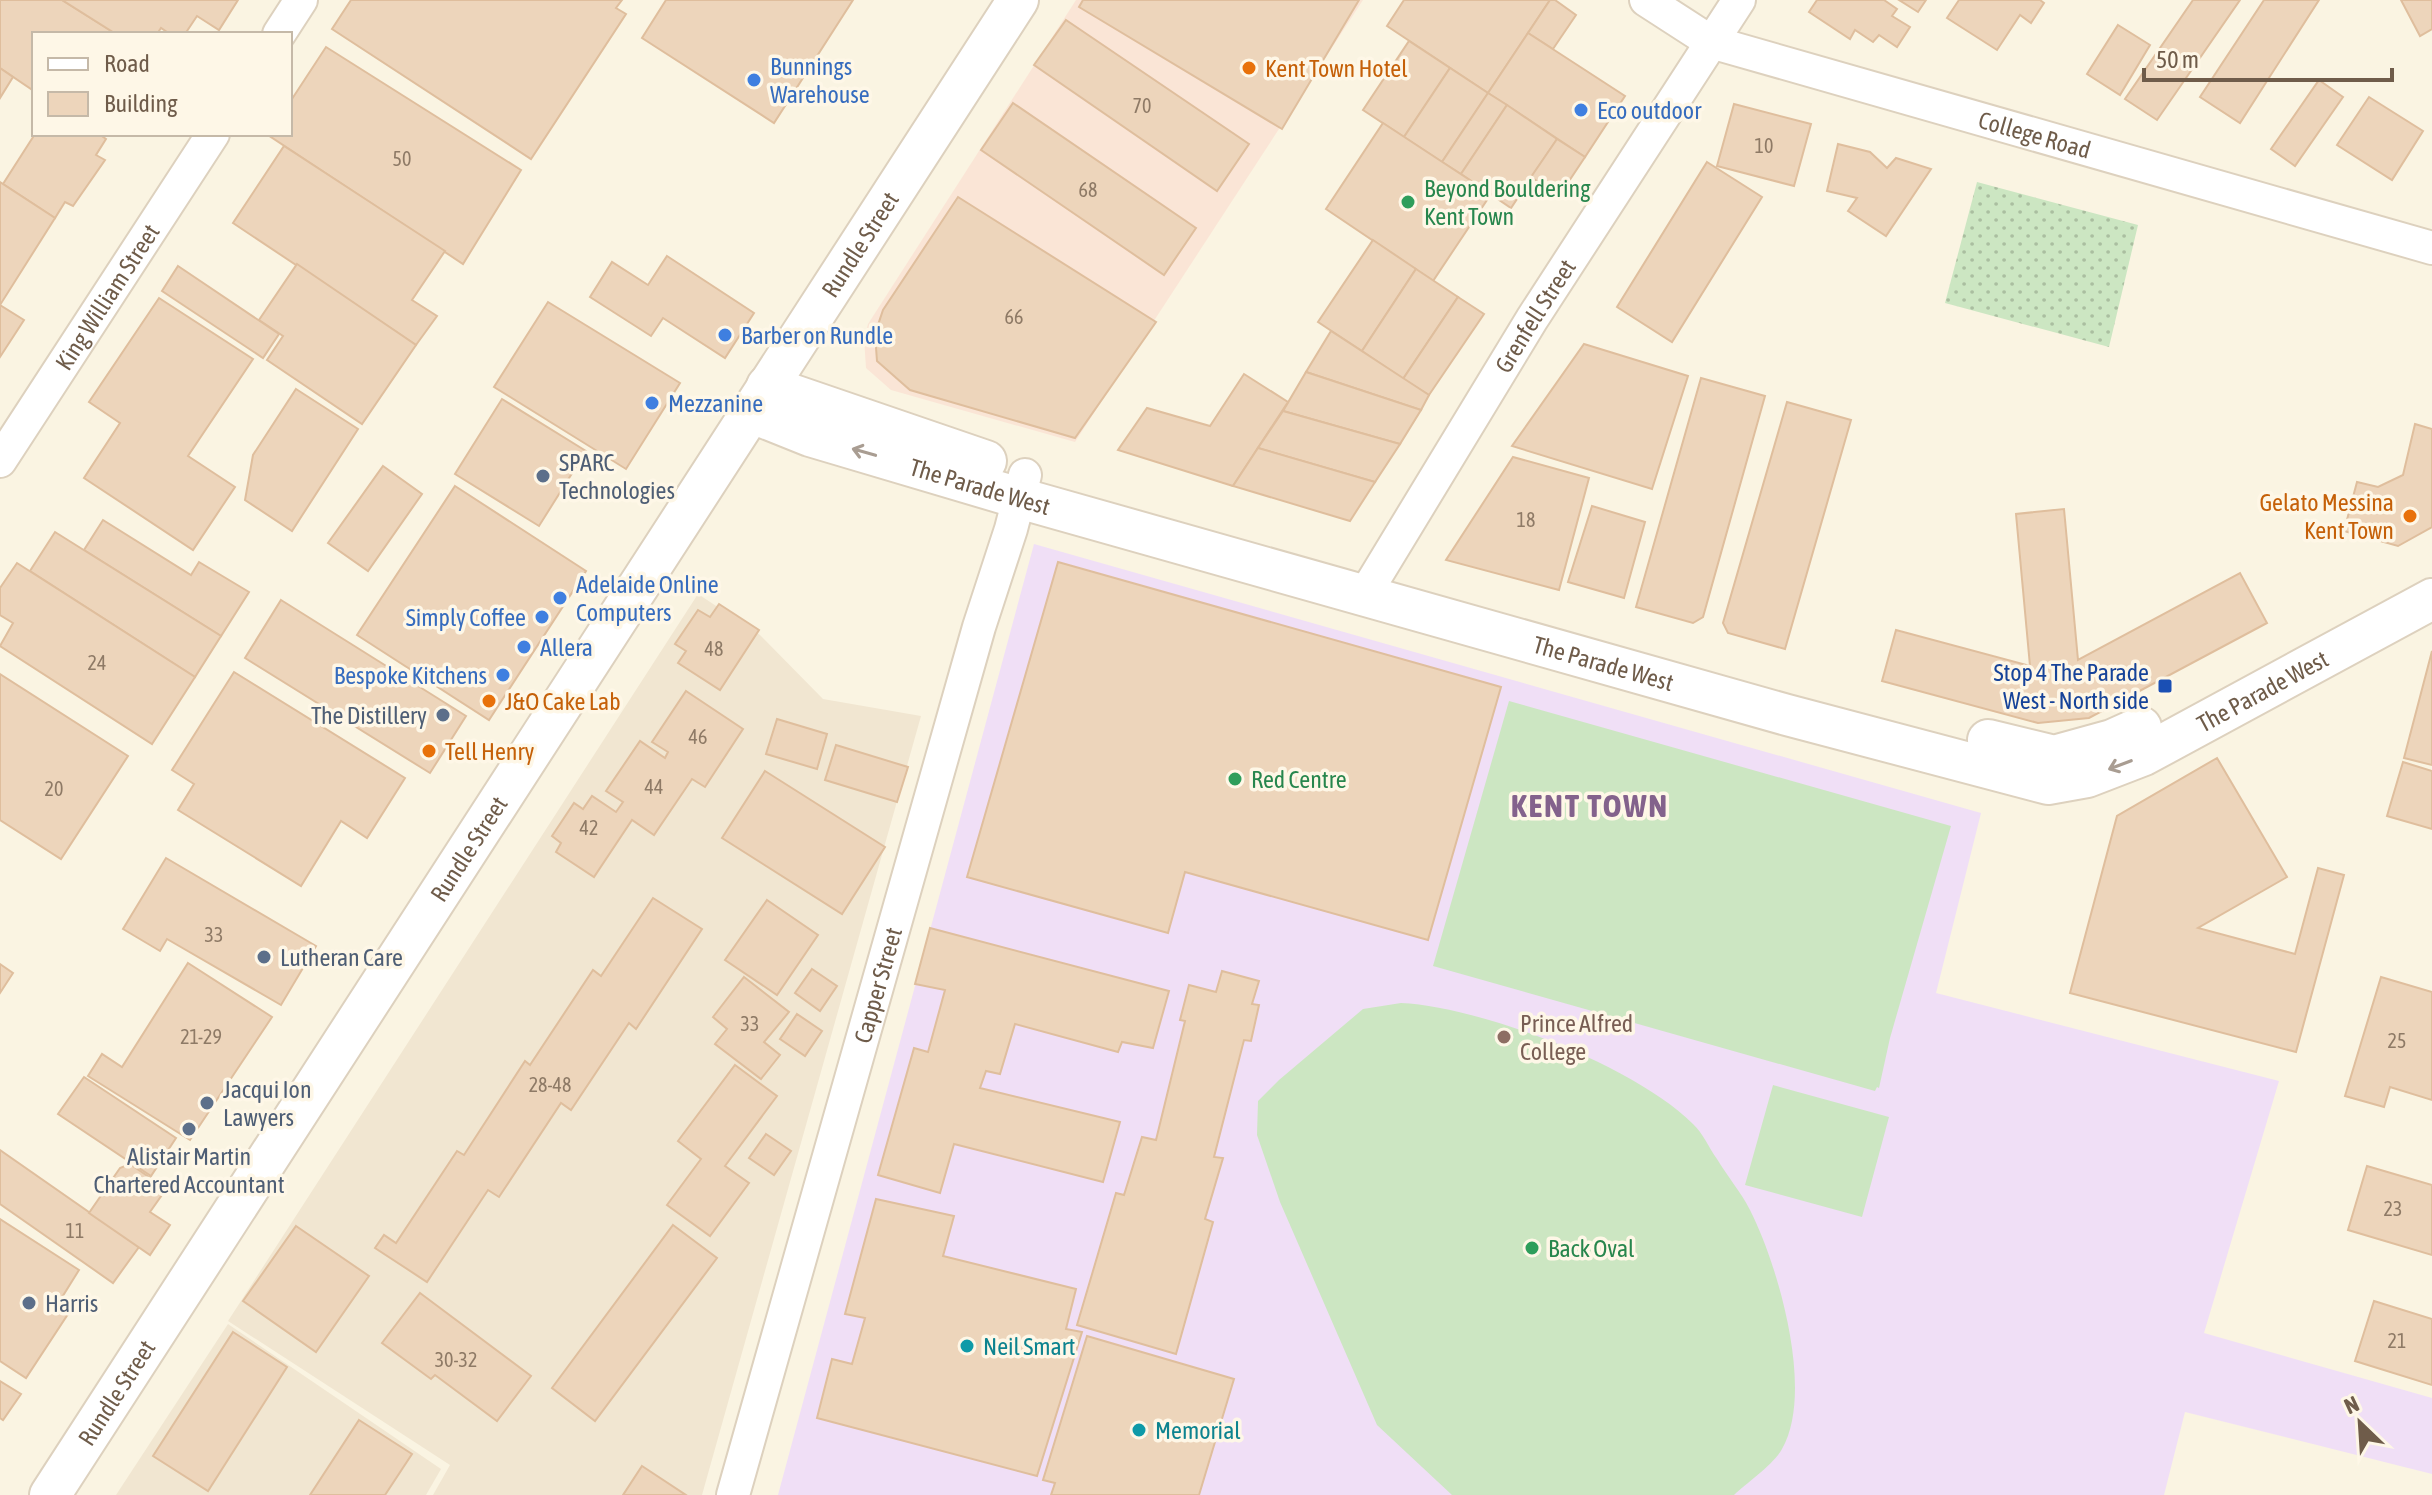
<svg xmlns="http://www.w3.org/2000/svg" width="2432" height="1495" viewBox="0 0 2432 1495" font-family="'Asap Condensed',sans-serif">
  <defs>
    <pattern id="grass-dots" width="8" height="8" patternUnits="userSpaceOnUse" patternTransform="scale(2)"><rect width="8" height="8" fill="#cce6c2"/><path d="M2 2h.1M6 6h.1" fill="none" stroke="#aabea0" stroke-width="1.8" stroke-linecap="round"/></pattern>
  </defs>
  <rect width="100%" height="100%" fill="#faf4e2"/>
  <g fill="#f1e6d1">
    <polygon points="698,594 760,635 823,699 921,716 702,1495 433,1495 450,1465 228,1321"/>
    <polygon points="228,1324 441,1469 426,1495 116,1495"/>
  </g>
  <polygon fill="#fae5d6" points="1076,0 1363,0 1075,442 891,390 866,368 864,338 868,324"/>
  <polygon fill="#f0dff6" points="1034,544 1981,813 1936,993 2279,1081 2204,1333 2432,1398 2432,1474 2185,1412 2164,1495 778,1495"/>
  <polygon fill="url(#grass-dots)" points="1977,182 2138,225 2109,347 1945,303"/>
  <g fill="#cce6c2">
    <polygon points="1509,701 1951,826 1890,1038 1879,1088 1877,1087 1875,1091 1433,966"/>
    <path d="M1401,1003C1482,1007 1635,1066 1693,1124C1703,1133 1709,1148 1717,1159C1727,1176 1741,1192 1750,1210C1778,1265 1815,1392 1782,1449C1774,1464 1747,1483 1734,1495H1452L1377,1425L1280,1202L1257,1135L1258,1101L1279,1080L1363,1009Z"/>
    <polygon points="1773,1085 1889,1117 1862,1217 1745,1185"/>
  </g>
  <g fill="#edd5bb" stroke="#dfbe9d" stroke-width="2">
    <polygon points="0,0 62,0 116,34 34,34 34,91 0,68"/>
    <polygon points="62,0 238,0 219,30 197,16 185,34 170,34 161,28 157,34 116,34"/>
    <polygon points="351,0 622,0 616,8 626,14 531,159 332,29"/>
    <polygon points="666,0 853,0 774,123 642,38"/>
    <polygon points="1083,0 1359,0 1282,129 1079,7"/>
    <polygon points="1404,0 1550,0 1488,93 1387,26"/>
    <polygon points="1550,0 1555,0 1576,15 1553,49 1528,33"/>
    <polygon points="1817,0 1884,0 1897,9 1892,16 1910,27 1897,47 1879,35 1873,42 1855,30 1850,39 1809,12"/>
    <polygon points="1899,0 1926,0 1918,12"/>
    <polygon points="1959,0 2040,0 2044,3 2031,23 2020,15 1997,50 1947,18"/>
    <polygon points="2193,0 2240,0 2157,120 2125,99"/>
    <polygon points="2264,0 2319,0 2240,123 2200,97"/>
    <polygon points="2401,0 2432,0 2432,29 2420,36"/>
    <polygon points="1066,20 1249,144 1217,191 1034,65"/>
    <polygon points="2118,25 2150,45 2120,95 2087,74"/>
    <polygon points="1528,33 1625,96 1585,157 1488,93"/>
    <polygon points="1409,41 1450,68 1404,137 1363,110"/>
    <polygon points="326,47 521,170 463,264 268,135 290,134 290,102"/>
    <polygon points="0,68 13,77 0,98"/>
    <polygon points="1450,68 1488,93 1442,162 1404,137"/>
    <polygon points="2319,80 2343,97 2295,166 2271,149"/>
    <polygon points="1488,93 1507,105 1461,174 1442,162"/>
    <polygon points="2369,97 2423,131 2392,180 2337,145"/>
    <polygon points="1013,103 1196,228 1164,275 981,150"/>
    <polygon points="1734,104 1811,124 1794,186 1717,166"/>
    <polygon points="1507,105 1557,139 1511,208 1461,174"/>
    <polygon points="1383,123 1491,194 1433,281 1326,209"/>
    <polygon points="35,134 99,134 106,139 96,155 105,160 73,206 65,202 55,218 3,184"/>
    <polygon points="1557,139 1585,157 1559,196 1531,177"/>
    <polygon points="1838,144 1870,152 1887,168 1896,158 1931,169 1886,236 1848,211 1857,198 1827,191"/>
    <polygon points="284,146 445,251 412,300 437,316 416,345 233,223"/>
    <polygon points="1707,162 1762,197 1672,342 1617,307"/>
    <polygon points="0,182 55,218 0,305"/>
    <polygon points="958,197 1156,322 1075,438 910,390 877,361 875,334 883,310"/>
    <polygon points="1373,240 1416,269 1362,351 1318,322"/>
    <polygon points="667,256 754,313 725,358 663,318 651,336 590,297 612,262 648,285"/>
    <polygon points="297,264 416,345 362,424 267,360 283,336 259,320"/>
    <polygon points="178,266 279,334 263,358 162,291"/>
    <polygon points="1416,269 1458,297 1403,379 1362,351"/>
    <polygon points="1458,297 1484,314 1429,395 1403,379"/>
    <polygon points="159,298 253,359 188,456 235,487 193,550 84,478 120,423 89,402"/>
    <polygon points="548,302 680,383 626,469 494,387"/>
    <polygon points="0,305 24,320 0,357"/>
    <polygon points="1331,331 1429,395 1421,410 1306,372"/>
    <polygon points="1584,344 1688,376 1652,489 1512,446"/>
    <polygon points="1306,372 1421,410 1400,444 1283,411"/>
    <polygon points="1244,374 1288,402 1233,486 1118,450 1147,408 1210,426"/>
    <polygon points="1701,378 1765,396 1703,617 1693,623 1636,607"/>
    <polygon points="296,389 358,429 292,531 245,500 253,455"/>
    <polygon points="502,399 586,451 539,526 455,474"/>
    <polygon points="1787,402 1851,420 1785,649 1728,633 1723,623"/>
    <polygon points="1283,411 1400,444 1375,482 1258,448"/>
    <polygon points="2415,424 2432,429 2432,527 2398,546 2344,531 2357,482 2378,487 2403,475"/>
    <polygon points="1258,448 1375,482 1350,521 1233,486"/>
    <polygon points="1513,457 1589,478 1559,590 1446,560"/>
    <polygon points="383,466 422,494 368,571 328,543"/>
    <polygon points="455,486 586,571 489,720 357,635"/>
    <polygon points="1592,506 1645,522 1624,598 1568,582"/>
    <polygon points="2064,509 2078,660 2240,573 2267,623 2089,718 2038,723 1882,681 1896,630 2030,666 2016,514"/>
    <polygon points="103,520 191,575 199,562 249,592 221,636 84,550"/>
    <polygon points="55,532 221,636 195,677 30,571"/>
    <polygon points="1058,562 1501,687 1428,940 1185,872 1168,933 967,877"/>
    <polygon points="17,563 195,677 152,744 0,646 13,623 0,615 0,588"/>
    <polygon points="281,600 466,716 430,773 245,658"/>
    <polygon points="719,604 759,630 720,690 678,663 686,651 675,644 698,610 710,617"/>
    <polygon points="2432,651 2432,765 2404,758"/>
    <polygon points="234,672 405,778 367,838 341,821 301,886 178,810 194,784 172,770"/>
    <polygon points="0,674 128,756 61,859 0,820"/>
    <polygon points="686,691 743,729 705,787 692,779 654,835 632,820 594,877 556,852 561,843 552,836 574,803 583,809 592,796 616,812 623,802 606,791 640,741 665,758 668,752 652,742"/>
    <polygon points="777,719 827,734 817,769 766,754"/>
    <polygon points="836,745 908,767 897,802 825,780"/>
    <polygon points="2217,758 2287,877 2198,928 2295,954 2318,868 2344,875 2296,1052 2070,993 2117,816"/>
    <polygon points="2403,762 2432,771 2432,829 2387,816"/>
    <polygon points="765,771 885,847 842,914 722,838"/>
    <polygon points="166,858 316,946 281,1005 167,939 160,951 123,929"/>
    <polygon points="653,898 702,929 636,1029 629,1023 571,1110 561,1103 499,1197 488,1190 427,1282 375,1248 384,1235 396,1243 457,1151 464,1155 525,1061 530,1065 593,970 601,976"/>
    <polygon points="767,900 818,935 777,995 725,960"/>
    <polygon points="930,928 1169,991 1153,1048 1122,1042 1118,1052 1015,1024 1000,1074 986,1071 980,1088 1120,1122 1103,1182 954,1144 940,1193 878,1175 914,1048 928,1052 945,990 915,984"/>
    <polygon points="188,963 272,1017 190,1140 88,1076 102,1054 122,1067"/>
    <polygon points="0,964 13,973 0,993"/>
    <polygon points="812,969 837,986 820,1011 795,993"/>
    <polygon points="1222,971 1259,981 1252,1004 1259,1005 1251,1041 1244,1040 1214,1157 1223,1158 1205,1219 1213,1222 1176,1354 1077,1325 1116,1193 1124,1195 1142,1137 1156,1140 1185,1021 1180,1020 1189,985 1216,992"/>
    <polygon points="744,977 789,1012 764,1042 780,1055 761,1079 715,1044 727,1029 713,1017"/>
    <polygon points="2381,977 2432,992 2432,1100 2390,1087 2384,1107 2345,1096"/>
    <polygon points="797,1014 822,1031 805,1056 780,1039"/>
    <polygon points="735,1065 777,1096 725,1166 749,1183 710,1236 667,1205 701,1159 678,1141"/>
    <polygon points="84,1077 176,1138 151,1176 58,1114"/>
    <polygon points="766,1134 791,1151 774,1175 749,1158"/>
    <polygon points="0,1150 139,1247 113,1283 0,1204"/>
    <polygon points="130,1164 162,1186 164,1192 150,1212 170,1225 150,1255 89,1213 120,1168"/>
    <polygon points="2367,1166 2432,1185 2432,1255 2348,1230"/>
    <polygon points="876,1199 954,1216 943,1256 1076,1289 1066,1329 1082,1332 1037,1476 817,1418 832,1359 852,1364 865,1318 845,1314"/>
    <polygon points="0,1219 79,1270 56,1307 68,1314 26,1378 0,1361"/>
    <polygon points="673,1225 717,1258 595,1421 552,1388"/>
    <polygon points="296,1226 369,1276 316,1352 243,1301"/>
    <polygon points="420,1293 531,1376 497,1421 435,1375 431,1379 382,1343"/>
    <polygon points="2374,1301 2432,1319 2432,1385 2355,1361"/>
    <polygon points="233,1332 287,1367 208,1491 153,1456"/>
    <polygon points="1087,1336 1234,1379 1199,1495 1051,1495 1055,1483 1043,1480"/>
    <polygon points="0,1381 21,1394 3,1420 0,1418"/>
    <polygon points="359,1420 412,1454 385,1495 310,1495"/>
    <polygon points="642,1466 686,1495 623,1495"/>
  </g>
  <g fill="none" stroke-linecap="round" stroke-linejoin="round">
    <g stroke="#ddd1be" stroke-width="36">
      <g id="minor">
        <path id="s1" d="M1646,0L1711,42L2432,248"/>
        <polyline points="279,34 301,0"/>
        <path id="s2" d="M0,461L213,134"/>
        <path id="s3" d="M1365,594L1532,319L1739,0"/>
        <path id="s4" d="M733,1495L979,627L1011,529L1025,475"/>
      </g>
    </g>
    <g stroke="#ddd1be" stroke-width="44">
      <g id="tertiary">
        <polyline points="767,386 986,461"/>
        <path id="s5" d="M750,412L810,436L1019,498L1787,715L2048,784L2087,777L2144,755L2432,599"/>
        <polyline points="1988,740 2054,756 2112,740 2141,727"/>
        <path id="s6" d="M50,1495L1018,0"/>
      </g>
    </g>
    <use href="#minor" stroke="#fff" stroke-width="32"/>
    <use href="#tertiary" stroke="#fff" stroke-width="40"/>
  </g>
  <defs><path id="oneway-shaft" d="M-6 0H5M1.5-3L5.5 0L1.5 3" fill="none" stroke-width="1.6" stroke-linecap="round" stroke-linejoin="round" transform="scale(2)"/></defs>
  <g stroke="#a99d92">
    <use href="#oneway-shaft" transform="translate(864 452) rotate(-164)"/>
    <use href="#oneway-shaft" transform="translate(2120 765) rotate(159)"/>
  </g>
  <g fill="#e8710a" stroke="#fef7e7" stroke-width="3">
    <circle cx="1249" cy="68" r="8"/>
    <circle cx="2410" cy="516" r="8"/>
    <circle cx="489" cy="701" r="8"/>
    <circle cx="429" cy="751" r="8"/>
  </g>
  <g fill="#3f7fe0" stroke="#fef7e7" stroke-width="3">
    <circle cx="754" cy="80" r="8"/>
    <circle cx="1581" cy="110" r="8"/>
    <circle cx="725" cy="335" r="8"/>
    <circle cx="652" cy="403" r="8"/>
    <circle cx="560" cy="598" r="8"/>
    <circle cx="542" cy="617" r="8"/>
    <circle cx="524" cy="647" r="8"/>
    <circle cx="503" cy="675" r="8"/>
  </g>
  <g fill="#2e9e5b" stroke="#fef7e7" stroke-width="3">
    <circle cx="1408" cy="202" r="8"/>
    <circle cx="1235" cy="779" r="8"/>
    <circle cx="1532" cy="1248" r="8"/>
  </g>
  <g fill="#5c6f8a" stroke="#fef7e7" stroke-width="3">
    <circle cx="543" cy="476" r="8"/>
    <circle cx="443" cy="715" r="8"/>
    <circle cx="264" cy="957" r="8"/>
    <circle cx="207" cy="1103" r="8"/>
    <circle cx="189" cy="1129" r="8"/>
    <circle cx="29" cy="1303" r="8"/>
  </g>
  <rect fill="#1a4fb4" stroke="#fef7e7" stroke-width="3" x="2157" y="678" width="16" height="16" rx="4"/>
  <circle fill="#8d6e63" stroke="#fef7e7" stroke-width="3" cx="1504" cy="1037" r="8"/>
  <g fill="#0f9aa8" stroke="#fef7e7" stroke-width="3">
    <circle cx="967" cy="1346" r="8"/>
    <circle cx="1139" cy="1430" r="8"/>
  </g>
  <g text-anchor="middle" dominant-baseline="central" stroke-width="7" stroke-linejoin="round" paint-order="stroke">
    <g font-size="20" fill="#8e7a66">
      <text x="1142" y="105">70</text>
      <text x="1764" y="145">10</text>
      <text x="402" y="158">50</text>
      <text x="1088" y="189">68</text>
      <text x="1014" y="316">66</text>
      <text x="1526" y="519">18</text>
      <text x="714" y="648">48</text>
      <text x="97" y="662">24</text>
      <text x="698" y="736">46</text>
      <text x="654" y="786">44</text>
      <text x="54" y="788">20</text>
      <text x="589" y="827">42</text>
      <text x="214" y="934">33</text>
      <text x="750" y="1023">33</text>
      <text x="201" y="1036">21-29</text>
      <text x="2397" y="1040">25</text>
      <text x="550" y="1084">28-48</text>
      <text x="2393" y="1208">23</text>
      <text x="75" y="1230">11</text>
      <text x="2397" y="1340">21</text>
      <text x="456" y="1359">30-32</text>
    </g>
    <g font-size="24" fill="#366cbe" stroke="#fef7e7" text-anchor="start">
      <text x="770" y="66">Bunnings<tspan x="770" dy="28">Warehouse</tspan></text>
      <text x="1597" y="110">Eco outdoor</text>
      <text x="741" y="335">Barber on Rundle</text>
      <text x="668" y="403">Mezzanine</text>
      <text x="576" y="584">Adelaide Online<tspan x="576" dy="28">Computers</tspan></text>
      <text x="526" y="617" text-anchor="end">Simply Coffee</text>
      <text x="540" y="647">Allera</text>
      <text x="487" y="675" text-anchor="end">Bespoke Kitchens</text>
    </g>
    <g font-size="24" fill="#c56008" stroke="#fef7e7" text-anchor="start">
      <text x="1265" y="68">Kent Town Hotel</text>
      <text x="2394" y="502" text-anchor="end">Gelato Messina<tspan x="2394" dy="28">Kent Town</tspan></text>
      <text x="505" y="701">J&amp;O Cake Lab</text>
      <text x="445" y="751">Tell Henry</text>
    </g>
    <g font-size="24" fill="#6f5c4a" stroke="#fef7e7">
      <text stroke="none"><textPath href="#s1" startOffset="414">College Road</textPath></text>
      <text stroke="none"><textPath href="#s6" startOffset="1490">Rundle Street</textPath></text>
      <text stroke="none"><textPath href="#s2" startOffset="196">King William Street</textPath></text>
      <text stroke="none"><textPath href="#s3" startOffset="326">Grenfell Street</textPath></text>
      <text stroke="none"><textPath href="#s5" startOffset="242">The Parade West</textPath></text>
      <text stroke="none"><textPath href="#s5" startOffset="890">The Parade West</textPath></text>
      <text stroke="none"><textPath href="#s5" startOffset="1586">The Parade West</textPath></text>
      <text stroke="none"><textPath href="#s6" startOffset="770">Rundle Street</textPath></text>
      <text stroke="none"><textPath href="#s4" startOffset="530">Capper Street</textPath></text>
      <text stroke="none"><textPath href="#s6" startOffset="122">Rundle Street</textPath></text>
    </g>
    <g font-size="24" fill="#27864d" stroke="#fef7e7" text-anchor="start">
      <text x="1424" y="188">Beyond Bouldering<tspan x="1424" dy="28">Kent Town</tspan></text>
      <text x="1251" y="779">Red Centre</text>
      <text x="1548" y="1248">Back Oval</text>
    </g>
    <g font-size="24" fill="#4e5e75" stroke="#fef7e7" text-anchor="start">
      <text x="559" y="462">SPARC<tspan x="559" dy="28">Technologies</tspan></text>
      <text x="427" y="715" text-anchor="end">The Distillery</text>
      <text x="280" y="957">Lutheran Care</text>
      <text x="223" y="1089">Jacqui Ion<tspan x="223" dy="28">Lawyers</tspan></text>
      <text x="189" y="1156" text-anchor="middle">Alistair Martin<tspan x="189" dy="28">Chartered Accountant</tspan></text>
      <text x="45" y="1303">Harris</text>
    </g>
    <g font-size="24" fill="#164399" stroke="#fef7e7" text-anchor="end">
      <text x="2149" y="672">Stop 4 The Parade<tspan x="2149" dy="28">West - North side</tspan></text>
    </g>
    <g font-size="24" fill="#785e54" stroke="#fef7e7" text-anchor="start">
      <text x="1520" y="1023">Prince Alfred<tspan x="1520" dy="28">College</tspan></text>
    </g>
    <g font-size="24" fill="#0d838f" stroke="#fef7e7" text-anchor="start">
      <text x="983" y="1346">Neil Smart</text>
      <text x="1155" y="1430">Memorial</text>
    </g>
    <g font-size="32" font-weight="bold" letter-spacing="2" fill="#83628c" stroke="#fef7e7">
      <text x="1590" y="805">KENT TOWN</text>
    </g>
  </g>
  <rect x="32" y="32" width="260" height="104" fill="#fef7e7" stroke="#c5b9a8" stroke-width="2"/>
  <rect x="48" y="58" width="40" height="12" fill="#ffffff" stroke="#c5b9a8" stroke-width="2"/>
  <text x="104" y="72" font-size="24" fill="#6f5c4a">Road</text>
  <rect x="48" y="92" width="40" height="24" fill="#edd5bb" stroke="#c5b9a8" stroke-width="2"/>
  <text x="104" y="112" font-size="24" fill="#6f5c4a">Building</text>
  <g transform="translate(2360 1423) rotate(335)" stroke="#fef7e7" stroke-width="6" paint-order="stroke">
  <path d="M0-6L14 30L0 20L-14 30Z" fill="#6f5c4a"/>
  <text y="-12" font-size="22" font-weight="bold" text-anchor="middle" fill="#6f5c4a">N</text>
  </g>
  <path d="M2144 68v12h248v-12" fill="none" stroke="#6f5c4a" stroke-width="4"/>
  <text x="2156" y="68" font-size="24" fill="#6f5c4a" stroke="#fef7e7" stroke-width="6" paint-order="stroke">50 m</text>
</svg>
